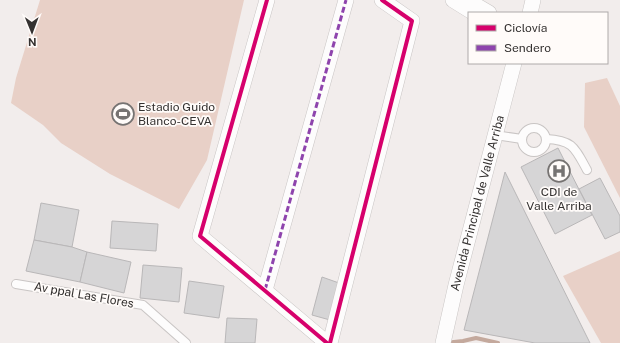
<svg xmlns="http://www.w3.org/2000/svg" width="620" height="343" viewBox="0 0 620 343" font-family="'Public Sans',sans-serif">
  <rect width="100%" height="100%" fill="#f2edec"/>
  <g fill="#e8d0c7">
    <polygon points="40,0 244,0 207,160 179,209 110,174 61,143 43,125 11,103 16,78"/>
    <polygon points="607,78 620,106 620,198 584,127 585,83"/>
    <polygon points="620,251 620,343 601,343 563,276"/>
  </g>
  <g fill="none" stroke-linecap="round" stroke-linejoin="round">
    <polyline stroke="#c4a99d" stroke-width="4" points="445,343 463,341 476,338 498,343"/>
  </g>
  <g fill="#d6d5d6" stroke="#b9b7b8">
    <polygon points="558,148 592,215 555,234 521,167"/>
    <polygon points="505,172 590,343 535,343 464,330"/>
    <polygon points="600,178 620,216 620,232 605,239 579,189"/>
    <polygon points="41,203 79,210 72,247 34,240"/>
    <polygon points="112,221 158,224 156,251 110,248"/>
    <polygon points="34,240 72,247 87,252 80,282 26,271"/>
    <polygon points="87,252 131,262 124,293 80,282"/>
    <polygon points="143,265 182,268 179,302 140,298"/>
    <polygon points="322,277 339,283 330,320 312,315"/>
    <polygon points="189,281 224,286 219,318 184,313"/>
    <polygon points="227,318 257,319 255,343 225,343"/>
  </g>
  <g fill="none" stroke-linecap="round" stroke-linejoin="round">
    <g stroke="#c9c5c4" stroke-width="10">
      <g id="service">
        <circle cx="534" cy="140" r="12"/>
        <polyline points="495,135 522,139"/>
        <path d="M546,139C573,140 575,148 587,170"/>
        <polyline points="16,284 143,305 186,343"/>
      </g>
    </g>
    <g stroke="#c9c5c4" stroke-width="16">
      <g id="minor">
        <polyline points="267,0 200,236 327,343"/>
        <polyline points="453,0 474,13"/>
        <polyline points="467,0 489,13"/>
        <polyline points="530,13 533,0"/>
        <polyline points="265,290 346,0"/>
        <polyline points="330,343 412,21 382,0"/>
        <path id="s1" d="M443,343L456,285L514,63"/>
      </g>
    </g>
    <use href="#service" stroke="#fdfcfc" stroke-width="8"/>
    <use href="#minor" stroke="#fdfcfc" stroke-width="15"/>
    <polyline stroke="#8e44ad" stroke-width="3" stroke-dasharray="6 3" stroke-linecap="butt" points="265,290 346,0"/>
    <g stroke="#fffbf9" stroke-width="6">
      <g id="cycleway">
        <polyline points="267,0 200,236 327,343"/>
        <polyline points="330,343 412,21 382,0"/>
      </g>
    </g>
    <use href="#cycleway" stroke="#d6006c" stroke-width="4"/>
  </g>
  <defs>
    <g id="stadium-ring" transform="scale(1.15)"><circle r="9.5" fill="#fffbf9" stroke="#767372" stroke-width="1.5"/><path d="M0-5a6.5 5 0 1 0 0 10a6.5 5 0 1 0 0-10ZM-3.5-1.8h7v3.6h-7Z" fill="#767372"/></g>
    <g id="hospital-ring" transform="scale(1.15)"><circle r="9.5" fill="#fffbf9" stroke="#767372" stroke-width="1.5"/><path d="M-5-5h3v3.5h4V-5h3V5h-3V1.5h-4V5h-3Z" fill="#767372"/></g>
  </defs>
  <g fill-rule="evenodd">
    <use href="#stadium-ring" x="123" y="114"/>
    <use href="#hospital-ring" x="559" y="171"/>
  </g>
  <g text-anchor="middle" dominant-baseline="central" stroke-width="3.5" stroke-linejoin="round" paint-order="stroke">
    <g font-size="12" fill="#343130" stroke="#fffbf9" text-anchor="start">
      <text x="138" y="107">Estadio Guido<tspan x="138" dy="14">Blanco-CEVA</tspan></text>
      <text x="559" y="192" text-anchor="middle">CDI de<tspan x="559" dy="14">Valle Arriba</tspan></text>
    </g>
    <g font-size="12" fill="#343130" stroke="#fffbf9">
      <text stroke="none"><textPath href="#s1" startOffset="144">Avenida Principal de Valle Arriba</textPath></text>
      <text transform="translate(84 295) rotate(10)">Av ppal Las Flores</text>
    </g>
  </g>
  <rect x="468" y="12" width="140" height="52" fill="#fffbf9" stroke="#aeaaa9"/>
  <rect x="476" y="25" width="20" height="6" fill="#d6006c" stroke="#aeaaa9"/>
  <text x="504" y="32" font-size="12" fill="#343130">Ciclovía</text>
  <rect x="476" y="45" width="20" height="6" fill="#8e44ad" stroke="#aeaaa9"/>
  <text x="504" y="52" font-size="12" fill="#343130">Sendero</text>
  <g transform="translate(32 32) rotate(179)" stroke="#fffbf9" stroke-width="3" paint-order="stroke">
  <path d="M0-3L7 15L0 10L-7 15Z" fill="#343130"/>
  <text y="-6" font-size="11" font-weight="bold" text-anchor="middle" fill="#343130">N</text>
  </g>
</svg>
